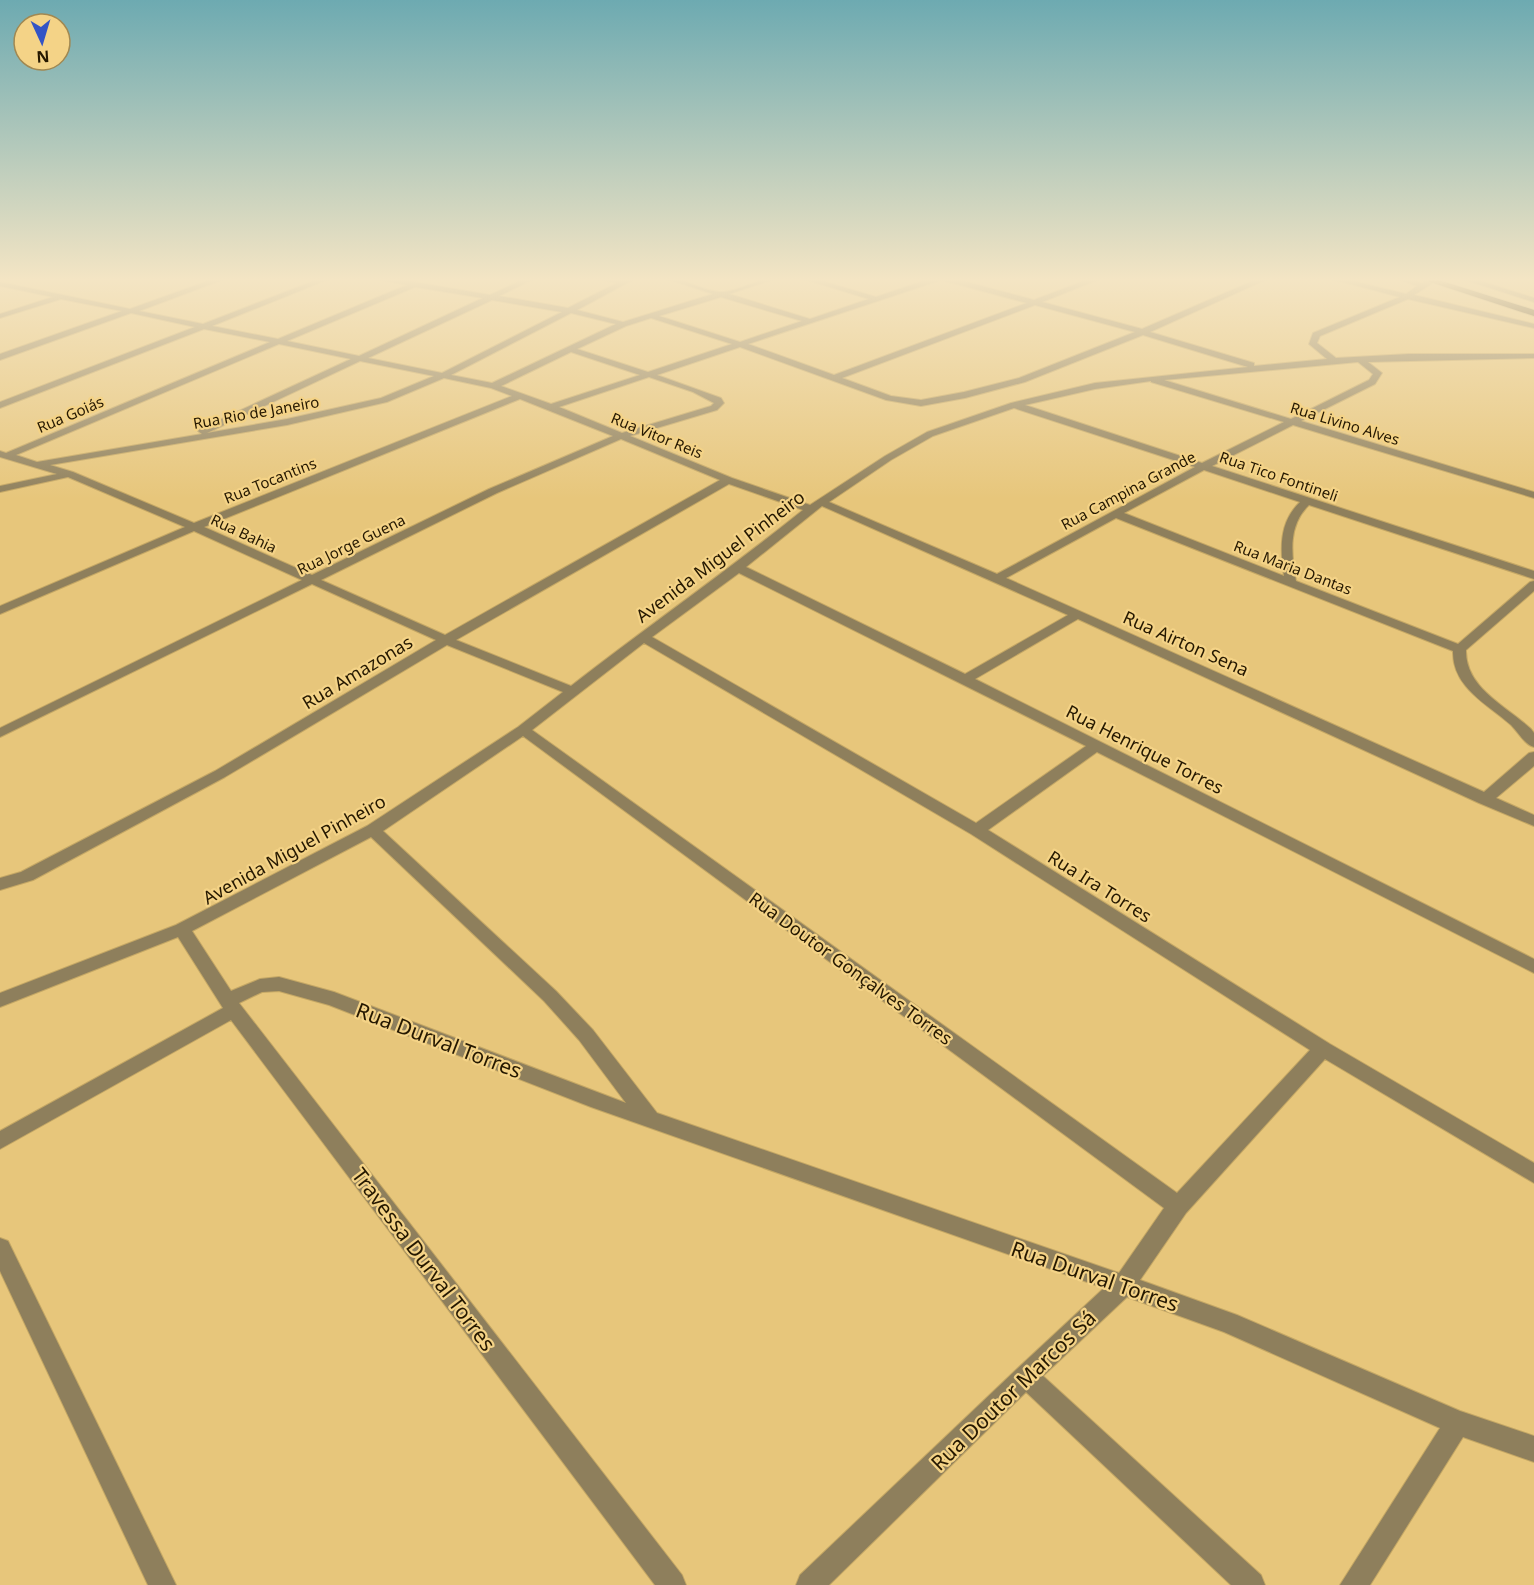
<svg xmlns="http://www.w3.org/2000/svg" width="1534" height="1585" viewBox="0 0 1534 1585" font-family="'Noto Sans',sans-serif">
  <rect width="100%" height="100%" fill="#e7c67b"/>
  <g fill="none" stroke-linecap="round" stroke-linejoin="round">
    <g stroke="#c4a765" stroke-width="2">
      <g id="minor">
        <path d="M219,277H230L139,311L203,324L324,277H334L212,326L278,339L407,285L367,277H385L490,295L528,277H538L499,296L568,308L617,283L589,277L624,280L638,277L577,310L623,322L713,294L661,277C683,277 704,292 721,292C738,292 760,277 781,277L729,294L810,319L869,299L797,277H809L876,297L935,277H949L1034,300L1094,277H1105L1042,302L1142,329L1262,277H1272L1150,332L1254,363V366L1327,359L1309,344L1313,333L1400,297L1323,277H1337L1406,294L1417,286L1393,277H1404L1422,283L1430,279L1433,283L1414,295L1534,324V328L1408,299L1320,336L1317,343L1336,358L1409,354H1534V358L1368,362L1382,373L1375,384L1301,421L1534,492V498L1293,425L1212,466L1534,571V579L1309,505C1288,525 1291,553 1296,581L1458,644L1530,582L1534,581V591L1466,650C1465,688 1506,706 1531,729L1534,733V747C1525,745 1518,732 1511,725C1487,704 1452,687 1453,651L1116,518L1006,578L1484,792L1529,753L1534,752V766L1496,798L1534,815V826L1479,803L1078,619L975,679L1534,959V973L1097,752L988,830L1330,1044L1534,1163V1183L1325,1059L1186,1213L1140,1280L1237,1315L1460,1411L1534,1436V1462L1463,1437L1370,1585H1340L1440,1428L1224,1332L1127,1297L1043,1376L1261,1575L1265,1585H1231L1026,1392L829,1585H796L800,1575L1018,1368L1104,1288L591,1107L329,1005L279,991L262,992L239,1003L682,1575L686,1585H655L231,1020L0,1149V1131L223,1008L178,937L0,1007V993L176,925L367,826L518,727L563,692L447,645L225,777L33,880L0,890V878L21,872L215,771L436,640L312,584L0,737V728L302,580L194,531L0,614V606L185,527L68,477L0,492V486L57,474L0,457V451L6,453L270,342L204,329L0,408V402L195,327L131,313L0,360V354L122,311L61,299L0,318V314L53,297L0,286V282L130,309ZM941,280L1027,303L834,375L748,344ZM415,287L483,298L359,356L287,341ZM721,297L802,321L740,342L659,316ZM492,300L562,312L442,373L368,358ZM1035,305L1135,332L1019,378L964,392L921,400L891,396L842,378ZM571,313L616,324L492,383L451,375ZM651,318L732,344L648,372L577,349L626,326ZM1143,335L1248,367L1095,383L1011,403L927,432L885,456L810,505L732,478L630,436L717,410L724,403L721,398L657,375L740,347L886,400L921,406L965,398L1025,382ZM279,344L351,359L200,429L198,431L202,434L37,462L16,455ZM571,352L640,375L551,404L501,386ZM360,361L434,376L381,398L287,419L207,433ZM1358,362L1373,374L1369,380L1291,419L1164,380ZM649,377L693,392L714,403L711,406L622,433L559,407ZM444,378L491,388L512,396L194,523L73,472L50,465L287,425L387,402ZM1151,381V382L1284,422L1202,463L1025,405L1095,389ZM520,399L613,436L489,489L312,575L204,527ZM1014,408L1195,467L997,574L829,502L891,460L933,436ZM621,439L720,480L445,635L321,580L497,493ZM1204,470L1300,502C1279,522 1280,548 1284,576L1124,513ZM729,484L803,510C727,571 648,626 571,686L456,640ZM822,506L1068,615L965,674L746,567ZM739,573L1086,746L976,823L652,637ZM644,643L971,834L1310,1050L1177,1193L532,730ZM523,736L1164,1208L1119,1273L657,1113L593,1030L556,991L383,831ZM371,837L544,1001L579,1040L626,1103L334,992L279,977L260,979L231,991L192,931Z"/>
        <polygon points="1456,277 1468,277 1534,298 1534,302"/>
        <polygon points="0,1238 8,1241 176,1585 148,1585 0,1271"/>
      </g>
    </g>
    <g stroke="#c4a765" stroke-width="2">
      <polygon id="highway" points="1415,277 1429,277 1534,310 1534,316"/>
    </g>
    <use href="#minor" fill="#8e7f5c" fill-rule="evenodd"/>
    <use href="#highway" fill="#3b2f12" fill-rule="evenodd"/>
  </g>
  <linearGradient id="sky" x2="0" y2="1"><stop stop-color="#6daab1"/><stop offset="0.56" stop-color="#f4e5c4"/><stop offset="1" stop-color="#f4e5c4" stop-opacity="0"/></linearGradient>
  <rect width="1534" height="499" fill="url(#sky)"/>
  <g text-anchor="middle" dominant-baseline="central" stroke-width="4.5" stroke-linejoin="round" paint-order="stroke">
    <g font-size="15" fill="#251800" stroke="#f4d387">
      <text transform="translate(256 412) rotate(-10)">Rua Rio de Janeiro</text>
      <text transform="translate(70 414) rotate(-23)">Rua Goiás</text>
      <text transform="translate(1345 423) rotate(17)">Rua Livino Alves</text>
      <text transform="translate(657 435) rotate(22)">Rua Vitor Reis</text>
      <text transform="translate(1279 476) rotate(19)">Rua Tico Fontineli</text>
      <text transform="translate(270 480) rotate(-22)">Rua Tocantins</text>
      <text transform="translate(1128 490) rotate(-28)">Rua Campina Grande</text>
      <text transform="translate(244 533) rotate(25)">Rua Bahia</text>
      <text transform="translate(351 544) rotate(-26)">Rua Jorge Guena</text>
      <text transform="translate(1293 567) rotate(21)">Rua Maria Dantas</text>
    </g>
    <g font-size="18" fill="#251800" stroke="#f4d387">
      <text transform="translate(720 556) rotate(-37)">Avenida Miguel Pinheiro</text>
      <text transform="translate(1186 643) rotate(24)">Rua Airton Sena</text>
      <text transform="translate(357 672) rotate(-31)">Rua Amazonas</text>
      <text transform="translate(1145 749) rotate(27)">Rua Henrique Torres</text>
      <text transform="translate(294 849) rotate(-29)">Avenida Miguel Pinheiro</text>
      <text transform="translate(1100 886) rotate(32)">Rua Ira Torres</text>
      <text transform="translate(851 968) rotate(36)">Rua Doutor Gonçalves Torres</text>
    </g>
    <g font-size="21" fill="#251800" stroke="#f4d387">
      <text transform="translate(439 1040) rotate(21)">Rua Durval Torres</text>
      <text transform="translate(424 1259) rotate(53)">Travessa Durval Torres</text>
      <text transform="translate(1095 1276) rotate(19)">Rua Durval Torres</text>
      <text transform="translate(1013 1390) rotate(-44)">Rua Doutor Marcos Sá</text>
    </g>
  </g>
  <g transform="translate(42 42) rotate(176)"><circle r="28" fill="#f4d387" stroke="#a18851" stroke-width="1.5"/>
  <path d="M0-4.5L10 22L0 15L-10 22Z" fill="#3354c5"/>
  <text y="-9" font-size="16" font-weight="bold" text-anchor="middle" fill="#251800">N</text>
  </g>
</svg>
